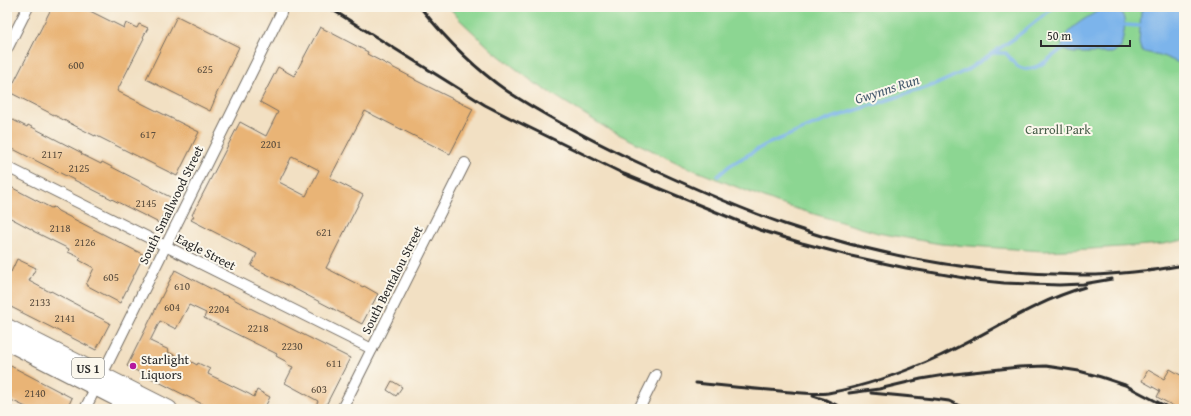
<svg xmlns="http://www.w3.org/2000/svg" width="1191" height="416" viewBox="0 0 1191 416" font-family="'Gentium Book Plus',serif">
  <rect width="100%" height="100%" fill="#fbf7ec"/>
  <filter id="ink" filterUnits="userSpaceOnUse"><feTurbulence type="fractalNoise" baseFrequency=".025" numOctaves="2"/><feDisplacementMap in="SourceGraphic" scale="8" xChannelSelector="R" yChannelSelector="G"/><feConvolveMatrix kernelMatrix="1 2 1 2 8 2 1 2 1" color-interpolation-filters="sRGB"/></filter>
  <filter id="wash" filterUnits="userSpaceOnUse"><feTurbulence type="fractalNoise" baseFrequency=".012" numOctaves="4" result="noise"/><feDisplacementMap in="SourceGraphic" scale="16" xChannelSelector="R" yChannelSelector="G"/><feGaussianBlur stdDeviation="0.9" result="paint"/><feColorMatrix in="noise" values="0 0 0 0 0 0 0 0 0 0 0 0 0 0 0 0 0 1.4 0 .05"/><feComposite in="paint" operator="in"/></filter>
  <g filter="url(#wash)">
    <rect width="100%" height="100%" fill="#f2e0c3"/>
    <polygon fill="#8cd692" stroke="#5c805e" points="449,7 1184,7 1184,240 1163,244 1091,249 1043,251 941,244 878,233 777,203 684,166 608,129 533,82 493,51 460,20"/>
    <g fill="#7bb4eb" stroke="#53708b">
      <path d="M1106,7H1116C1130,17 1123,34 1121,48L1112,53H1074C1069,52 1063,52 1062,45C1061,30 1092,15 1103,8Z"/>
      <path d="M1144,7H1184V65C1176,62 1168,58 1160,55C1153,53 1147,54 1141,50L1139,43L1141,12Z"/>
    </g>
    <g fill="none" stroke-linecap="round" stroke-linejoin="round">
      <g stroke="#7bb4eb" stroke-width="3.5">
        <polyline points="1125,25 1140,26"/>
        <path d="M993,53H1006C1010,58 1014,64 1019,67C1034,75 1052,56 1063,48"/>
        <polyline points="718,176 729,166 765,145 826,120 937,84 967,70 1015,38 1054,7"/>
      </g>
    </g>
    <g id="blocks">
      <g fill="#e9b476" fill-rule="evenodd">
        <polygon points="52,7 82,7 124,28 126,23 137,28 139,24 148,28 143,37 144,38 117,91 199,132 177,176 95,135 95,136 9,92"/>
        <polygon points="177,16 239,47 215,97 216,97 210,111 146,79"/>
        <path d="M320,27L368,52L367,54L415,79V80L473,109L450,154L365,111L330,178L363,195L326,268L363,287L364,286L378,294L362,324L251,266L257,254L191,220L194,216L192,215L240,122L266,136L278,112L260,102L278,67L294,76ZM292,156L319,170L306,196L279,182Z"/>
        <polygon points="7,117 27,127 28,125 82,153 81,154 101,164 102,162 143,183 172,198 159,223 7,146"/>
        <polygon points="7,185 51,208 54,207 58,211 144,255 120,303 86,285 94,268 79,260 81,258 68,252 69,249 33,231 33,230 7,216"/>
        <polygon points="17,259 36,268 29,281 50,292 51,291 81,307 81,308 110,323 96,350 7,305 7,270 11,272"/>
        <polygon points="175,270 221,294 230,297 248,307 350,358 324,409 314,409 318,401 285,383 293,367 286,364 287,362 276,356 277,354 204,318 206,313 189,305 176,329 160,321 150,341 169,350 168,352 189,362 190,361 197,365 198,363 210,369 208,374 249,394 254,397 257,390 270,397 264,409 212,409 127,366"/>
        <polygon points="7,364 72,398 67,409 30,409 7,398"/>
        <polygon points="1170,369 1184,377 1184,409 1179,409 1157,397 1160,391 1142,381 1148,370 1164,379"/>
        <polygon points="392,381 402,387 396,396 387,390"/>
      </g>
    </g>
  </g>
  <g filter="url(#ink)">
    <use href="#blocks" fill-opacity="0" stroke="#716a60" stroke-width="1"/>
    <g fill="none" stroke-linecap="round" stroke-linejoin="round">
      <g stroke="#716a60" stroke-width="12">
        <g id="minor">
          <polyline points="7,49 28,7"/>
          <polyline points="7,167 372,349"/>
          <polyline points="85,409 281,13"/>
          <polyline points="342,409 465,163"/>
          <polyline points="639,409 656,375"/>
        </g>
      </g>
      <g stroke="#716a60" stroke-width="18">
        <g id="primary">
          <polyline points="7,327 169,409"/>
          <polyline points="7,342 138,409"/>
        </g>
      </g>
      <use href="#minor" stroke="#fff" stroke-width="10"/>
      <use href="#primary" stroke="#fff" stroke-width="16"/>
      <g stroke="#2b2b2b" stroke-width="3">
        <polyline points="328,7 485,105 516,121 624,174 760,230 802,243 851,256 906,268 976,280 1004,283 1059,285 1083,284 1112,279"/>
        <path d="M420,7C445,38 474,68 507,91C548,118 591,140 635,161C684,184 733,206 784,224C879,257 981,274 1081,275C1105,276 1130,272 1154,270"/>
        <polyline points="1149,271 1184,265"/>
        <path d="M696,383C724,386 752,389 780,391C794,392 815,395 828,393C867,386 905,372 940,356C989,333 1033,302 1085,287"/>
        <polyline points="849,393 879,389 921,379 945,375 1019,367 1046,366 1079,371 1101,377 1125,385 1171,409"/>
        <polyline points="871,393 934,399 949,401 966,409"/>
        <polyline points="813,396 826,400 845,409"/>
      </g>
    </g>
  </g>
  <circle fill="#b5179e" stroke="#fbf7ec" stroke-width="1.5" cx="133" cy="366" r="4"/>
  <g text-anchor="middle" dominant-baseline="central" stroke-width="4" stroke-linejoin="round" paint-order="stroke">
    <g font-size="11" fill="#5a4d3e">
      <text x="76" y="65">600</text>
      <text x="205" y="69">625</text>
      <text x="148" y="134">617</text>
      <text x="271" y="144">2201</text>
      <text x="52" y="154">2117</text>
      <text x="79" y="168">2125</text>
      <text x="146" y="203">2145</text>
      <text x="60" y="228">2118</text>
      <text x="324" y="232">621</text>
      <text x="85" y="242">2126</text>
      <text x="111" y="277">605</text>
      <text x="182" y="286">610</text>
      <text x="40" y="302">2133</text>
      <text x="172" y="307">604</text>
      <text x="219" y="309">2204</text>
      <text x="65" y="318">2141</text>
      <text x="258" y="328">2218</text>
      <text x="292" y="346">2230</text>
      <text x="334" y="363">611</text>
      <text x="319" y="389">603</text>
      <text x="35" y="393">2140</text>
    </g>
    <rect fill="#fbf7ec" stroke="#696865" stroke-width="1" x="72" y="358" width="32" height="20" rx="3"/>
    <g font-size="12" font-weight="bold" fill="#2b2b2b">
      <text x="88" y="368">US 1</text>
    </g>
    <g font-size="13" fill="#485e4a" stroke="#fbf7ec">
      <text x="1058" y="129">Carroll Park</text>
    </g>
    <g font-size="13" fill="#2b2b2b" stroke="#fbf7ec">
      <text transform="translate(171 205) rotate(-64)">South Smallwood Street</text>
      <text transform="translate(206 252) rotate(27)">Eagle Street</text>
      <text transform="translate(392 280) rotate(-63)">South Bentalou Street</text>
    </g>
    <g font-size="13" fill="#2b2b2b" stroke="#fbf7ec" text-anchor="start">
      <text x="141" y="359">Starlight<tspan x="141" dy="15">Liquors</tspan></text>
    </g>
    <g font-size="14" font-style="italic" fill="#475b6e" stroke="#fbf7ec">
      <text transform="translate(887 89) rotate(-18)">Gwynns Run</text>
    </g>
  </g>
  <rect width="1191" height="416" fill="none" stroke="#fbf7ec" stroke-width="24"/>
  <path d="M1041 40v6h89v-6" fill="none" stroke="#2b2b2b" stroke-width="2"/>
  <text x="1047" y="40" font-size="12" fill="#2b2b2b" stroke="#fbf7ec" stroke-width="3" paint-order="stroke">50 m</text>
</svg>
